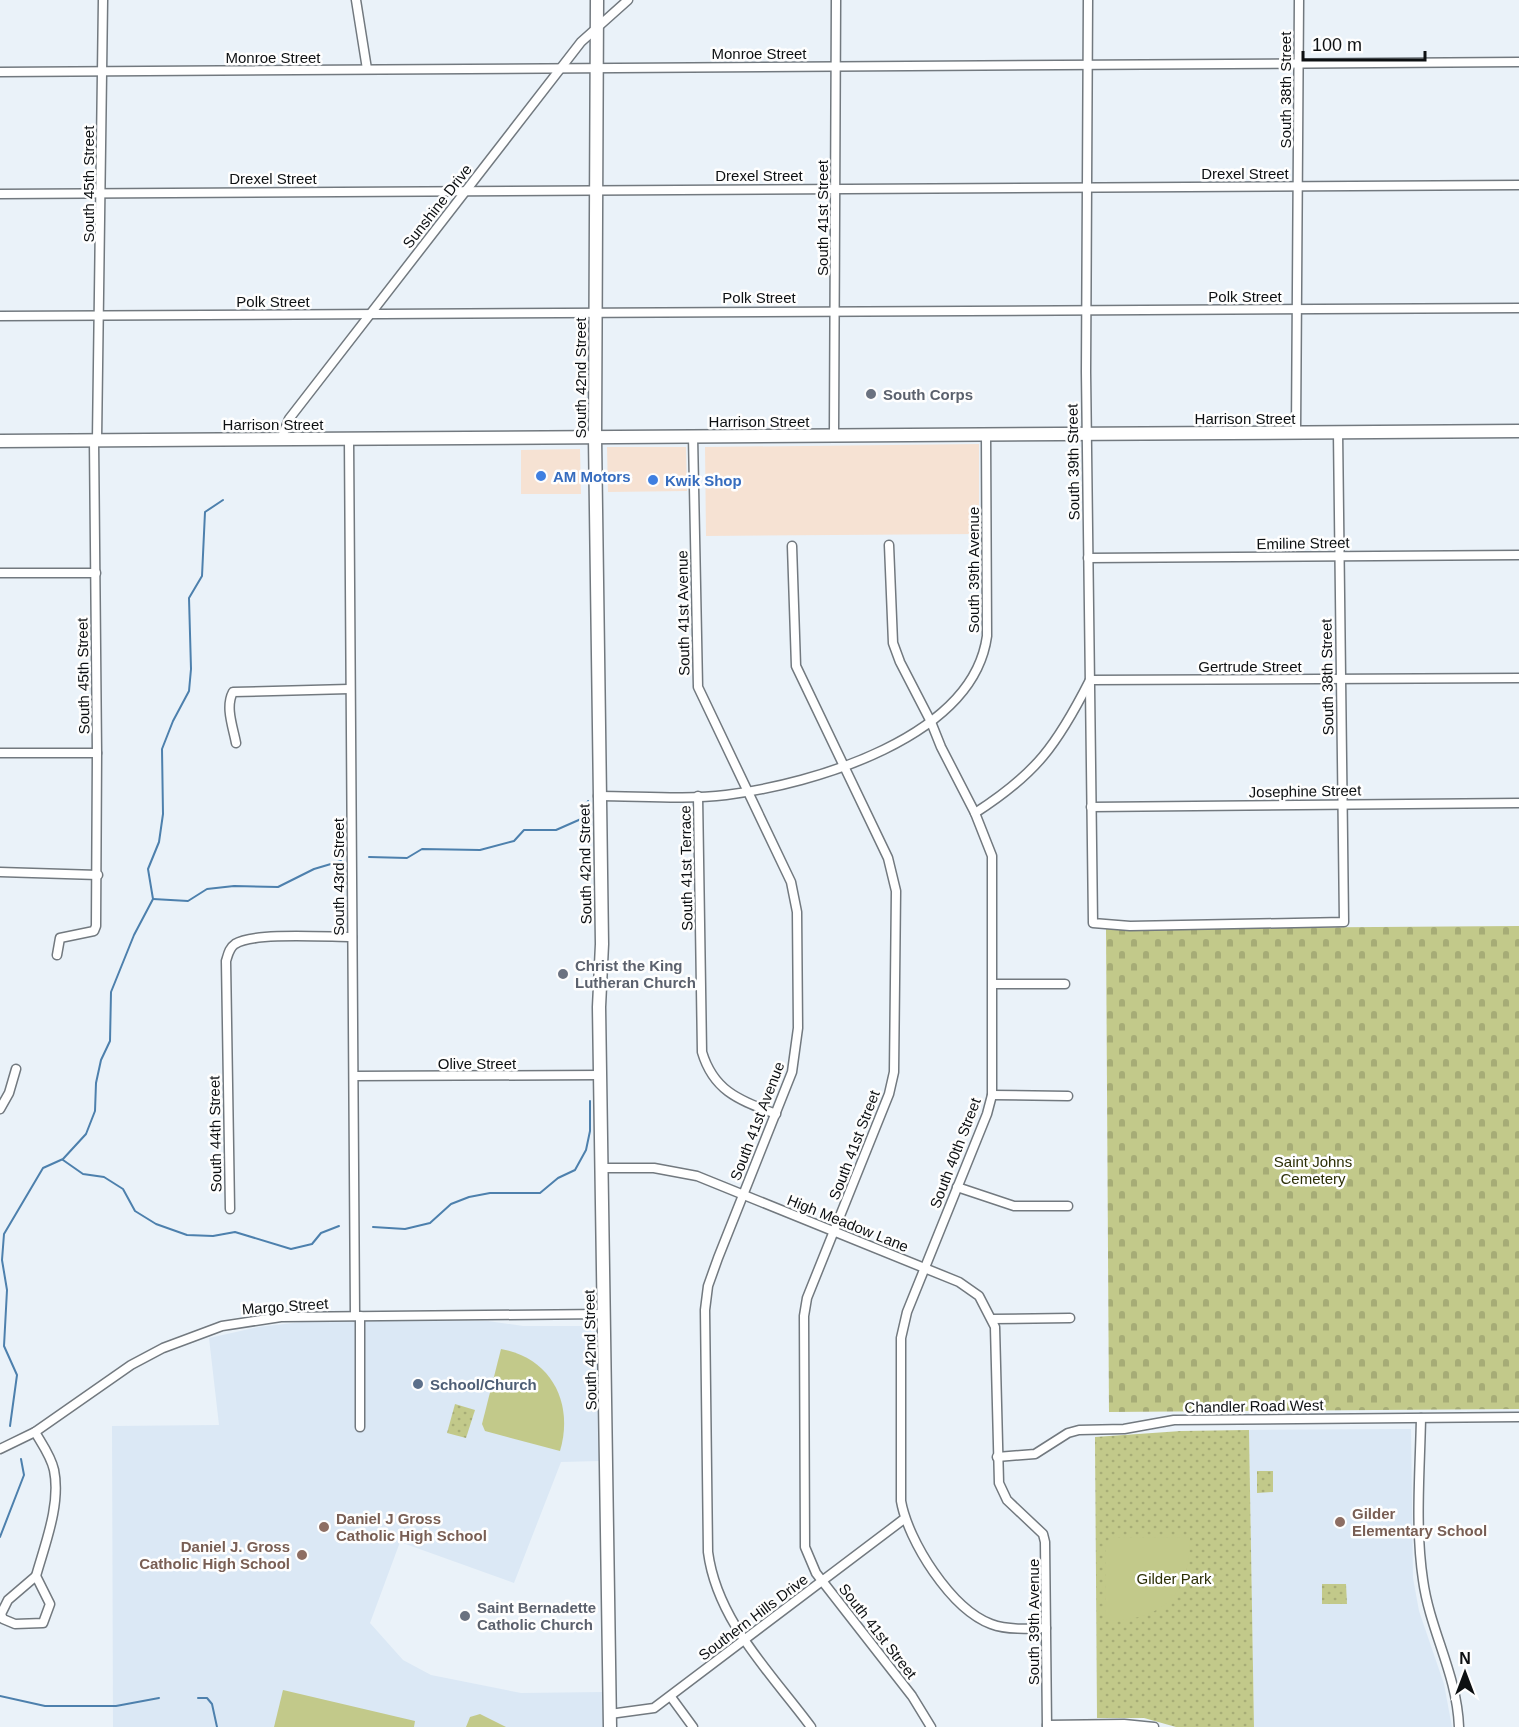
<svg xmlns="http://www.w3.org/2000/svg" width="1519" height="1727" viewBox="0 0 1519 1727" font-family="Helvetica,sans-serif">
  <defs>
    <pattern id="cemetery-stones" width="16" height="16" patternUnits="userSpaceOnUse" patternTransform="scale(1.5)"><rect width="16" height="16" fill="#c2c98a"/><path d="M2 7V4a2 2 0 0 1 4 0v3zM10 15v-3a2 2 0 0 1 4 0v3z" fill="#a6ac76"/></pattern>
    <pattern id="park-dots" width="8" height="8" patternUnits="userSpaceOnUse" patternTransform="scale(1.5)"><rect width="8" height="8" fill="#c2c98a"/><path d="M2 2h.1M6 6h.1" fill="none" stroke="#a6ac76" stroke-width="1.8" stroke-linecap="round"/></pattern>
  </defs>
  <rect width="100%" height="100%" fill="#eaf2f9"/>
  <g fill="#f6e2d3">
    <polygon points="979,444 979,534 706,536 705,447"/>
    <polygon points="607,447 686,447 687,491 608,492"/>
    <polygon points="580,449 581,494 521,494 521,450"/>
  </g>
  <g fill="#dbe8f5">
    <polygon points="311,1321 488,1321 523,1326 588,1326 594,1330 598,1335 600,1461 561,1462 514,1583 400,1542 370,1623 403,1660 431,1675 521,1693 603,1692 603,1727 113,1727 112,1426 219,1425 209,1338 258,1327"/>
    <polygon points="1411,1429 1413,1578 1419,1611 1444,1684 1452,1727 1254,1727 1249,1430"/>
  </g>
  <polygon fill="url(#cemetery-stones)" points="1519,926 1519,1409 1109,1412 1106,929"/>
  <g fill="url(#park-dots)">
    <polygon points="455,1404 475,1410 466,1438 447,1433"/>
    <polygon points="1249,1430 1254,1727 1176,1727 1144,1718 1097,1718 1095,1437 1181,1431"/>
    <polygon points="1257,1471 1273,1471 1273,1492 1257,1493"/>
    <polygon points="1322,1584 1346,1584 1347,1604 1322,1604"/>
  </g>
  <g fill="#c2c98a">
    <path d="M501,1349C552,1358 574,1404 560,1451L485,1431L482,1424Z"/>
    <path d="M1190,1537C1190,1596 1163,1620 1105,1621L1106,1544L1112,1538Z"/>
    <polygon points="283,1690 415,1721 414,1727 274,1727"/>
    <polygon points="480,1714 506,1727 466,1727 470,1717"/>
  </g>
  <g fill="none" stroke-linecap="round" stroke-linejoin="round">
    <g stroke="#4d80ad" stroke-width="2">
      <polyline points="369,857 407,858 422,849 480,850 514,841 524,830 556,830 581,819 588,801"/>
      <polyline points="153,899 188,901 207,889 234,886 278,887 314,869 341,861"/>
      <polyline points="63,1160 83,1174 104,1177 123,1189 135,1211 156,1224 187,1235 213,1236 235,1232 291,1249 312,1244 321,1233 339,1226"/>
      <polyline points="373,1227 405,1229 430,1223 451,1204 469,1197 490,1193 540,1193 558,1178 575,1170 586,1150 590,1131 590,1101"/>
      <polyline points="10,1426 17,1375 4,1346 7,1290 2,1260 4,1234 43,1168 63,1159 86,1134 95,1111 96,1083 101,1060 110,1041 111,992 134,935 153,899 148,869 159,842 163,814 162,749 173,721 189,691 191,669 189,598 202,576 205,512 223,500"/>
      <polyline points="0,1537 24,1475 21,1459"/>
      <polyline points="0,1696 45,1706 116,1706 159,1698"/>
      <polyline points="198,1698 207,1698 212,1704 217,1727"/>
    </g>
    <g stroke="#72797f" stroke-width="11">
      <g id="street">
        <polyline points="356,0 367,69"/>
        <polyline points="1088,0 1086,372 1093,923 1130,926 1344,922 1338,432"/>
        <polyline points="0,72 1519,62"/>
        <polyline points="0,194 1519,185"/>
        <polyline points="0,316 1519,308"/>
        <polyline points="1296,432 1299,0"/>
        <polyline points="834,435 836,0"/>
        <path d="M693,436L698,687L791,882L797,912L798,1028L792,1072L718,1258L708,1286L705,1310L708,1552C717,1621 771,1673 811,1727"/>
        <polyline points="281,439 289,419 581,42 628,0"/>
        <polyline points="349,439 355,1316"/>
        <polyline points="97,440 103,0"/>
        <path d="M889,545L893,643L900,662L931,722L941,747L975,813L992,856V1095L987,1114L907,1312L901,1338V1501C908,1541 951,1609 991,1624C1007,1630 1028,1629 1046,1628"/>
        <polyline points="792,546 796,666 888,858 896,891 894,1072 889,1094 807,1298 804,1316 805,1547 816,1573 912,1696 931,1727"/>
        <polyline points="1088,558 1519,555"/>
        <polyline points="0,573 96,573"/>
        <path d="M236,743C233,727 225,707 233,692L349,689"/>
        <polyline points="0,753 97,753"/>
        <path d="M598,796C640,796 685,800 726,795C813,784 973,738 987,636L986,434"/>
        <path d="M698,796L702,1052C714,1092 740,1100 776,1114"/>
        <polyline points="1091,807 1519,803"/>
        <path d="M975,813C1036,774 1057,745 1090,680L1519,678"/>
        <polyline points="0,872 98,875"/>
        <polyline points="57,955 60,938 94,931 96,926 97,753 94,440"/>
        <polyline points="993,984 1065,984"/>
        <polyline points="354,1076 601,1075"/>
        <polyline points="992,1095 1068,1096"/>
        <polyline points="0,1109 9,1093 16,1069"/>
        <polyline points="602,1168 654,1168 697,1176 959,1282 979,1296 995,1327 999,1483 1007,1500 1043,1534 1045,1542 1047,1727"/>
        <polyline points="957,1187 1014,1206 1068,1206"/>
        <path d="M230,1209L226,961C228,955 229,948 235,944C254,932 326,937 352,937"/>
        <polyline points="360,1316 360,1427"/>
        <polyline points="992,1319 1070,1318"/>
        <path d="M1421,1418C1420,1471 1415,1527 1423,1580C1430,1631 1457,1674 1459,1727"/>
        <path d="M35,1432C42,1444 51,1456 54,1470C61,1504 45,1544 36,1576"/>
        <polyline points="0,1449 35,1432 131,1365 163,1348 222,1326 281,1317 604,1314"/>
        <polyline points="997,1457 1035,1454 1068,1433 1079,1430 1124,1429 1174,1420 1519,1417"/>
        <polygon points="36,1576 50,1604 43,1623 15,1624 3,1619 1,1614 8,1600"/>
        <polyline points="671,1697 693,1727"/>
        <polyline points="610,1714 654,1708 904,1519"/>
        <polyline points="1047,1725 1124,1724 1154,1727"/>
      </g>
    </g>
    <g stroke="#72797f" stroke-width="15">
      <g id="secondary">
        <polyline points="597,0 595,437 602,944 599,1007 610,1727"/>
        <polyline points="0,441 1519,431"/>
      </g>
    </g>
    <use href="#street" stroke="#fff" stroke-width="8"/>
    <use href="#secondary" stroke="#fff" stroke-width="12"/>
  </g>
  <g fill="#6b7280" stroke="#fefefe" stroke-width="2">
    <circle cx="871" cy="394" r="6"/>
    <circle cx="563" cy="974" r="6"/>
    <circle cx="465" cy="1616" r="6"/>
  </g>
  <g fill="#3f7fe0" stroke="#fefefe" stroke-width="2">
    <circle cx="541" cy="476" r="6"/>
    <circle cx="653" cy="480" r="6"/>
  </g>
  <circle fill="#5c6f8a" stroke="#fefefe" stroke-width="2" cx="418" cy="1384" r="6"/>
  <g fill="#8d6e63" stroke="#fefefe" stroke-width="2">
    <circle cx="1340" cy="1522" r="6"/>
    <circle cx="324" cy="1527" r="6"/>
    <circle cx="302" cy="1555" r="6"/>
  </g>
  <g text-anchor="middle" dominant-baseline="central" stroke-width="5" stroke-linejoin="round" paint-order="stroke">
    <g font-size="15" fill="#0d1012" stroke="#fefefe">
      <text x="759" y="53">Monroe Street</text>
      <text x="273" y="57">Monroe Street</text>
      <text transform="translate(1285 90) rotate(-90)">South 38th Street</text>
      <text x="1245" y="173">Drexel Street</text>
      <text x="759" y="175">Drexel Street</text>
      <text x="273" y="178">Drexel Street</text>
      <text transform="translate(88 184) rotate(-90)">South 45th Street</text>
      <text transform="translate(437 206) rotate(-52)">Sunshine Drive</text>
      <text transform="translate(822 218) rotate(-90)">South 41st Street</text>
      <text x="1245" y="296">Polk Street</text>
      <text x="759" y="297">Polk Street</text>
      <text x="273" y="301">Polk Street</text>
      <text transform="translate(580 378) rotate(-90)">South 42nd Street</text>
      <text x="1245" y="418">Harrison Street</text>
      <text x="759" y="421">Harrison Street</text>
      <text x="273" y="424">Harrison Street</text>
      <text transform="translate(1073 462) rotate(-91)">South 39th Street</text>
      <text transform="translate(1303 543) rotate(-1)">Emiline Street</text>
      <text transform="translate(973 570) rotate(-90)">South 39th Avenue</text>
      <text transform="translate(683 613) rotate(-91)">South 41st Avenue</text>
      <text x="1250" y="666">Gertrude Street</text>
      <text transform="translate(83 676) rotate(-91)">South 45th Street</text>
      <text transform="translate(1327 677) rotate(-91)">South 38th Street</text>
      <text transform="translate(1305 791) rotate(-1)">Josephine Street</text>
      <text transform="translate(585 864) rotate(-91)">South 42nd Street</text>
      <text transform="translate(686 868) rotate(-91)">South 41st Terrace</text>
      <text transform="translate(338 877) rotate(-90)">South 43rd Street</text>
      <text x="477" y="1063">Olive Street</text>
      <text transform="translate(757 1121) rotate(-69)">South 41st Avenue</text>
      <text transform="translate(215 1134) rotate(-91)">South 44th Street</text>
      <text transform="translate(854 1145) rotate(-69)">South 41st Street</text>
      <text transform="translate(955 1153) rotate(-69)">South 40th Street</text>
      <text transform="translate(848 1223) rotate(22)">High Meadow Lane</text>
      <text transform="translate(285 1306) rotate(-4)">Margo Street</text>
      <text transform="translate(590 1350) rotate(-91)">South 42nd Street</text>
      <text transform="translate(1254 1406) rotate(-1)">Chandler Road West</text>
      <text transform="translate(753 1617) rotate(-37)">Southern Hills Drive</text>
      <text transform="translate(1033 1622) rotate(-90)">South 39th Avenue</text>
      <text transform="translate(878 1631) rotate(52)">South 41st Street</text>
    </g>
    <g font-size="15" font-weight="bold" fill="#5b616d" stroke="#fefefe" text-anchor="start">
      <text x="883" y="394">South Corps</text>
      <text x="575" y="965">Christ the King<tspan x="575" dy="17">Lutheran Church</tspan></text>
      <text x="477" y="1607">Saint Bernadette<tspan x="477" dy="17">Catholic Church</tspan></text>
    </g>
    <g font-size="15" font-weight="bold" fill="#366cbe" stroke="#fefefe" text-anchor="start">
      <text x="553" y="476">AM Motors</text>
      <text x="665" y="480">Kwik Shop</text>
    </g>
    <g font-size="15" fill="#2c2f06" stroke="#fefefe">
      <text x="1313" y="1161">Saint Johns<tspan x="1313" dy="17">Cemetery</tspan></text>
      <text x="1174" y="1578">Gilder Park</text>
    </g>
    <g font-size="15" font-weight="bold" fill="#4e5e75" stroke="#fefefe" text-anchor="start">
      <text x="430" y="1384">School/Church</text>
    </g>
    <g font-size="15" font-weight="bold" fill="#785e54" stroke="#fefefe" text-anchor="start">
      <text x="1352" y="1513">Gilder<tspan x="1352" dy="17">Elementary School</tspan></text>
      <text x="336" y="1518">Daniel J Gross<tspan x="336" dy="17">Catholic High School</tspan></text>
      <text x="290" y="1546" text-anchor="end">Daniel J. Gross<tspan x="290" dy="17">Catholic High School</tspan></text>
    </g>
  </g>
  <g transform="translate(1465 1673)" stroke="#fefefe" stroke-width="4.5" paint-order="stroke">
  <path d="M0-4.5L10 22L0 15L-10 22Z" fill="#0d1012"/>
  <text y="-9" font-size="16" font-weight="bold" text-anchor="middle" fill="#0d1012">N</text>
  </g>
  <path d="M1303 51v9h122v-9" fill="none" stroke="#0d1012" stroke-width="3"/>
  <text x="1312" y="51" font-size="18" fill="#0d1012" stroke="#fefefe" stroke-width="4.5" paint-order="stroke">100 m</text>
</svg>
